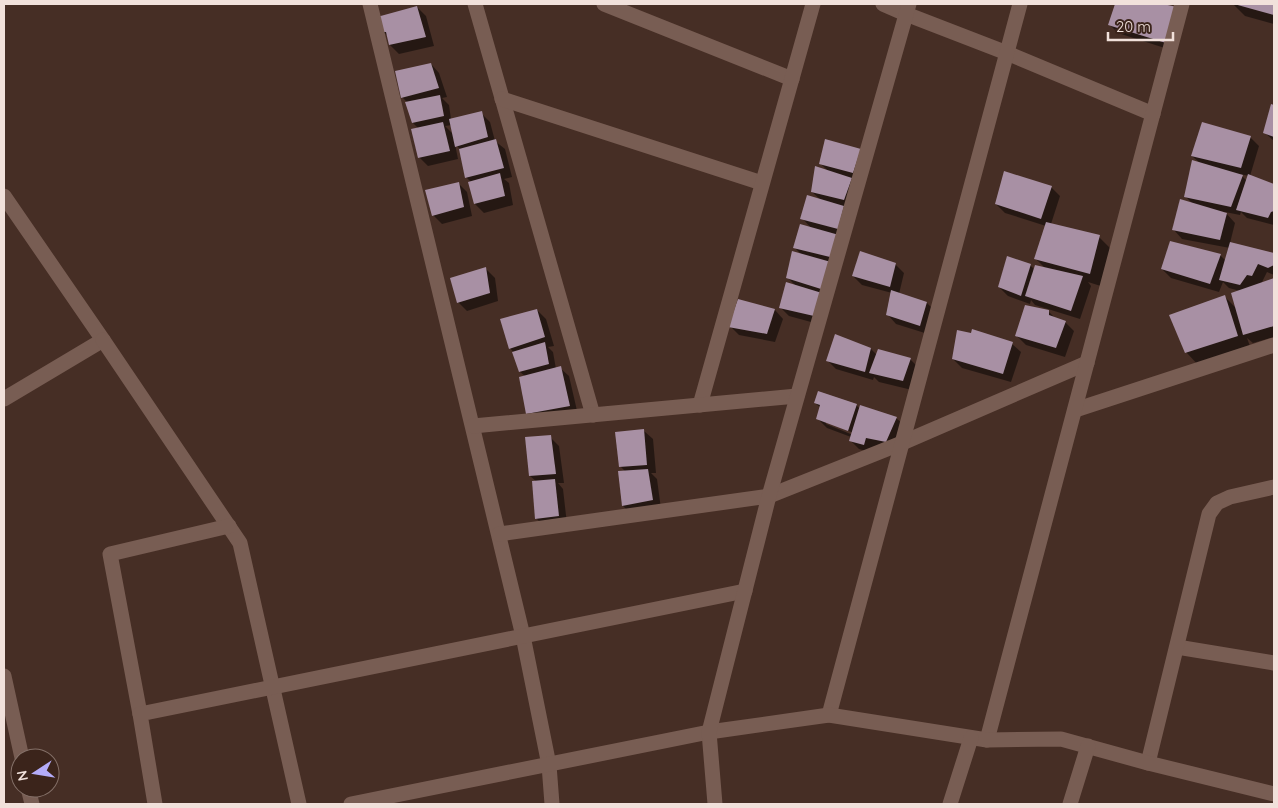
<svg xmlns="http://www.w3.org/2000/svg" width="1278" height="808" viewBox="0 0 1278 808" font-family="Quicksand,sans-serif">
  <rect width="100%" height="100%" fill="#462e25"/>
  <g fill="#0007" fill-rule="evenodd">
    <polygon points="1116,4 1158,4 1176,9 1174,51 1118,33 1109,24"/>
    <polygon points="1233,4 1274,4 1274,24 1245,16"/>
    <polygon points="417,7 426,16 434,46 399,54 390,45 388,36 383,31"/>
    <path d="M431,64L439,73L447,97L442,98L449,105L451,119L481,113L490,122L495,141L505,149L512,177L504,179L509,183L513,205L484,213L475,204L469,183L471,182L466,177L460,149L455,144L458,159L428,166L419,157V129L413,123L407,102L402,97ZM452,125L454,135L445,126Z"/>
    <polygon points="1272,105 1274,106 1274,141 1264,132"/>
    <path d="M1250,137L1259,146L1250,176L1274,185V225L1247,218L1241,212L1240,215L1225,212L1235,223L1230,243L1274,254V275L1267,272L1261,284L1274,279V337L1253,343L1247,338L1251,349L1199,366L1186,352L1225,297L1236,308L1240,291L1229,288L1223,282L1219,292L1171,278L1162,269L1220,255L1226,261L1230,248L1182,239L1174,230L1193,204L1186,197L1201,164L1192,156ZM1240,174L1249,176L1247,181Z"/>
    <polygon points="861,150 860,188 822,325 789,316 780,307 797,287 788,278 802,255 795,248 812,229 802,218 822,201 812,192 829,172 820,163"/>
    <polygon points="458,183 467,192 472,216 442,224 433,215"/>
    <polygon points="1051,187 1060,196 1051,224 1099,237 1112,250 1104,287 1088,282 1091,286 1080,319 1035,305 1031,300 1030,304 1008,296 999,287 1030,265 1035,270 1046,269 1036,259 1046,226 1005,213 996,204"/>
    <polygon points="895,264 904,273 899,294 927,303 936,312 928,334 896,324 888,315 892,293 862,285 853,276"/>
    <polygon points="486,269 495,278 498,301 467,311 458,302"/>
    <polygon points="537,310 546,319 554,346 548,347 553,352 556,369 560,368 569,376 578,415 527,414 525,376 520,372 514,353 510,348"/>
    <polygon points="775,310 783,319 775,342 739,335 730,326"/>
    <polygon points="1048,311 1056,319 1065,322 1074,331 1065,357 1026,345 1017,336"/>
    <polygon points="1012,344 1021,352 1011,382 962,368 953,359"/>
    <polygon points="871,349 877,355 910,359 919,368 912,390 879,382 874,377 873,380 836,369 827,360"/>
    <path d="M815,403L856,405L860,409L896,418L905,426L895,451L875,446L873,453L859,449L850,440L851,437L827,428L818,419L821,408ZM826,422L854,433L853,435L826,424Z"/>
    <polygon points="644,431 653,439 656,473 651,473 657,479 661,509 632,515 623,506 626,472 620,466"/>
    <polygon points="550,437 559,446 564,483 558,483 563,489 567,524 545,527 536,518 537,482 530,476"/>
  </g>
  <g fill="#a890a4">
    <polygon points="1115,4 1163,4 1177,7 1166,43 1108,25"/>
    <polygon points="1234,4 1274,4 1274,15"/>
    <polygon points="417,6 426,37 389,45 386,32 382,32 377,17"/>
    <polygon points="431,63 439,88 401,98 395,71"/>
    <polygon points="440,95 444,116 412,123 405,102"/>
    <polygon points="1271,104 1274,105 1274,137 1263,133"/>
    <polygon points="482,111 488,137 455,147 449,119"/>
    <polygon points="443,122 450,151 418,158 411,129"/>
    <polygon points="1202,122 1251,136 1241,168 1191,156"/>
    <polygon points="496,139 504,168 465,178 459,149"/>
    <polygon points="825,139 861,149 853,173 819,164"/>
    <polygon points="1192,160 1243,175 1231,207 1184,197"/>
    <polygon points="815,166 852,178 844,200 811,192"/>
    <polygon points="1004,171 1052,186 1041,219 995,204"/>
    <polygon points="500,173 505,196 474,204 468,182"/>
    <polygon points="1248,174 1274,184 1274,211 1271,212 1268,218 1236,210"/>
    <polygon points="459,182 464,207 432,216 425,190"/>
    <polygon points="807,195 844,206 838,229 800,219"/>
    <polygon points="1180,199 1227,213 1220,240 1172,230"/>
    <polygon points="1046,222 1100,235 1090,274 1034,259"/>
    <polygon points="800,224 839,235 830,257 793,248"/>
    <polygon points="1170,241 1221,254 1210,284 1161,269"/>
    <polygon points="1230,242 1274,253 1274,265 1268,268 1258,264 1252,276 1247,275 1240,285 1219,280"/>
    <polygon points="792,251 831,262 821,289 786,278"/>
    <polygon points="860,251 896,263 890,287 852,276"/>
    <polygon points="1007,256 1031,264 1021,296 998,287"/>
    <polygon points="1035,265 1083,276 1071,311 1025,296"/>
    <polygon points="486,267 490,293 457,303 450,278"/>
    <polygon points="1274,278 1274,326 1243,335 1231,293"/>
    <polygon points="786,282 822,293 814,316 779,308"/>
    <polygon points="891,290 927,302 920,326 886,315"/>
    <polygon points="1225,295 1238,336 1185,353 1169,315"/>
    <polygon points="738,299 775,309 767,334 728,327"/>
    <polygon points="1025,305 1049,310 1049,315 1066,321 1056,348 1015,336"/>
    <polygon points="537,309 545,337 509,349 500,319"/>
    <polygon points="972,329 1013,342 1003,374 952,359 957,330 971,333"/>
    <polygon points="835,334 871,348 865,372 826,361"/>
    <polygon points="545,342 549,364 519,372 512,352"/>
    <polygon points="878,349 911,358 903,381 869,373"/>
    <polygon points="561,366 570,406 526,414 519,377"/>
    <polygon points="818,391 857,404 848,431 816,419 820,405 814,403"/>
    <polygon points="860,405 897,417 886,442 866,438 864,445 849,441"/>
    <polygon points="644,429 647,465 619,467 615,432"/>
    <polygon points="551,435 556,474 529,476 525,437"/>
    <polygon points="648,469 653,500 622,506 618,471"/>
    <polygon points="555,479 559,516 535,519 532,481"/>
  </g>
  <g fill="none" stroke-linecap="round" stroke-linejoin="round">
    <g stroke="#785d53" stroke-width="15">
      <polyline points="370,4 523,636 549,765 552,804"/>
      <polyline points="475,4 593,415"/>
      <polyline points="604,4 792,79"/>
      <polyline points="883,4 906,14 1007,53 1153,114"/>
      <polyline points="502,99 762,183"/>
      <polyline points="4,196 103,340 4,399"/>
      <polyline points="103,340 240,543 299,804"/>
      <polyline points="700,405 813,4"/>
      <polyline points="1075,410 1274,345"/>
      <polyline points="473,426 797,396"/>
      <polyline points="499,534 769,496 902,443 1087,363"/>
      <polyline points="1177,647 1274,663"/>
      <polyline points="4,676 22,758"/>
      <polyline points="140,714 110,554 229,526"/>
      <polyline points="829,715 1020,4"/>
      <polyline points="987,740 1182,4"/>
      <polyline points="1148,763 1209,514 1217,503 1230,497 1274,487"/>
      <polyline points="28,788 32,804"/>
      <polyline points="155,804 140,714 745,591"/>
      <polyline points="351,804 709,732 829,715 987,740 1061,739 1148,763 1274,794"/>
      <polyline points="715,804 709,732 769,496 909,4"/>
      <polyline points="950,804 971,738"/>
      <polyline points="1070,804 1088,746"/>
    </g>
  </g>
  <rect width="1278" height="808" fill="none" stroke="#f1e1db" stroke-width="10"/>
  <g transform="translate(35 773) rotate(258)"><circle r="24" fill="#3b241b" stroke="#847068"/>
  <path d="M0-4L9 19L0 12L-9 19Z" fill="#b4acf9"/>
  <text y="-8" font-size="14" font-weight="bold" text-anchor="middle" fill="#f1e1db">N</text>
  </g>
  <path d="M1108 32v8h65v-8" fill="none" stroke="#f1e1db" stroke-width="2.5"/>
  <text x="1116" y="32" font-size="15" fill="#f1e1db" stroke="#3b241b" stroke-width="4" paint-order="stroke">20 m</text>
</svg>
